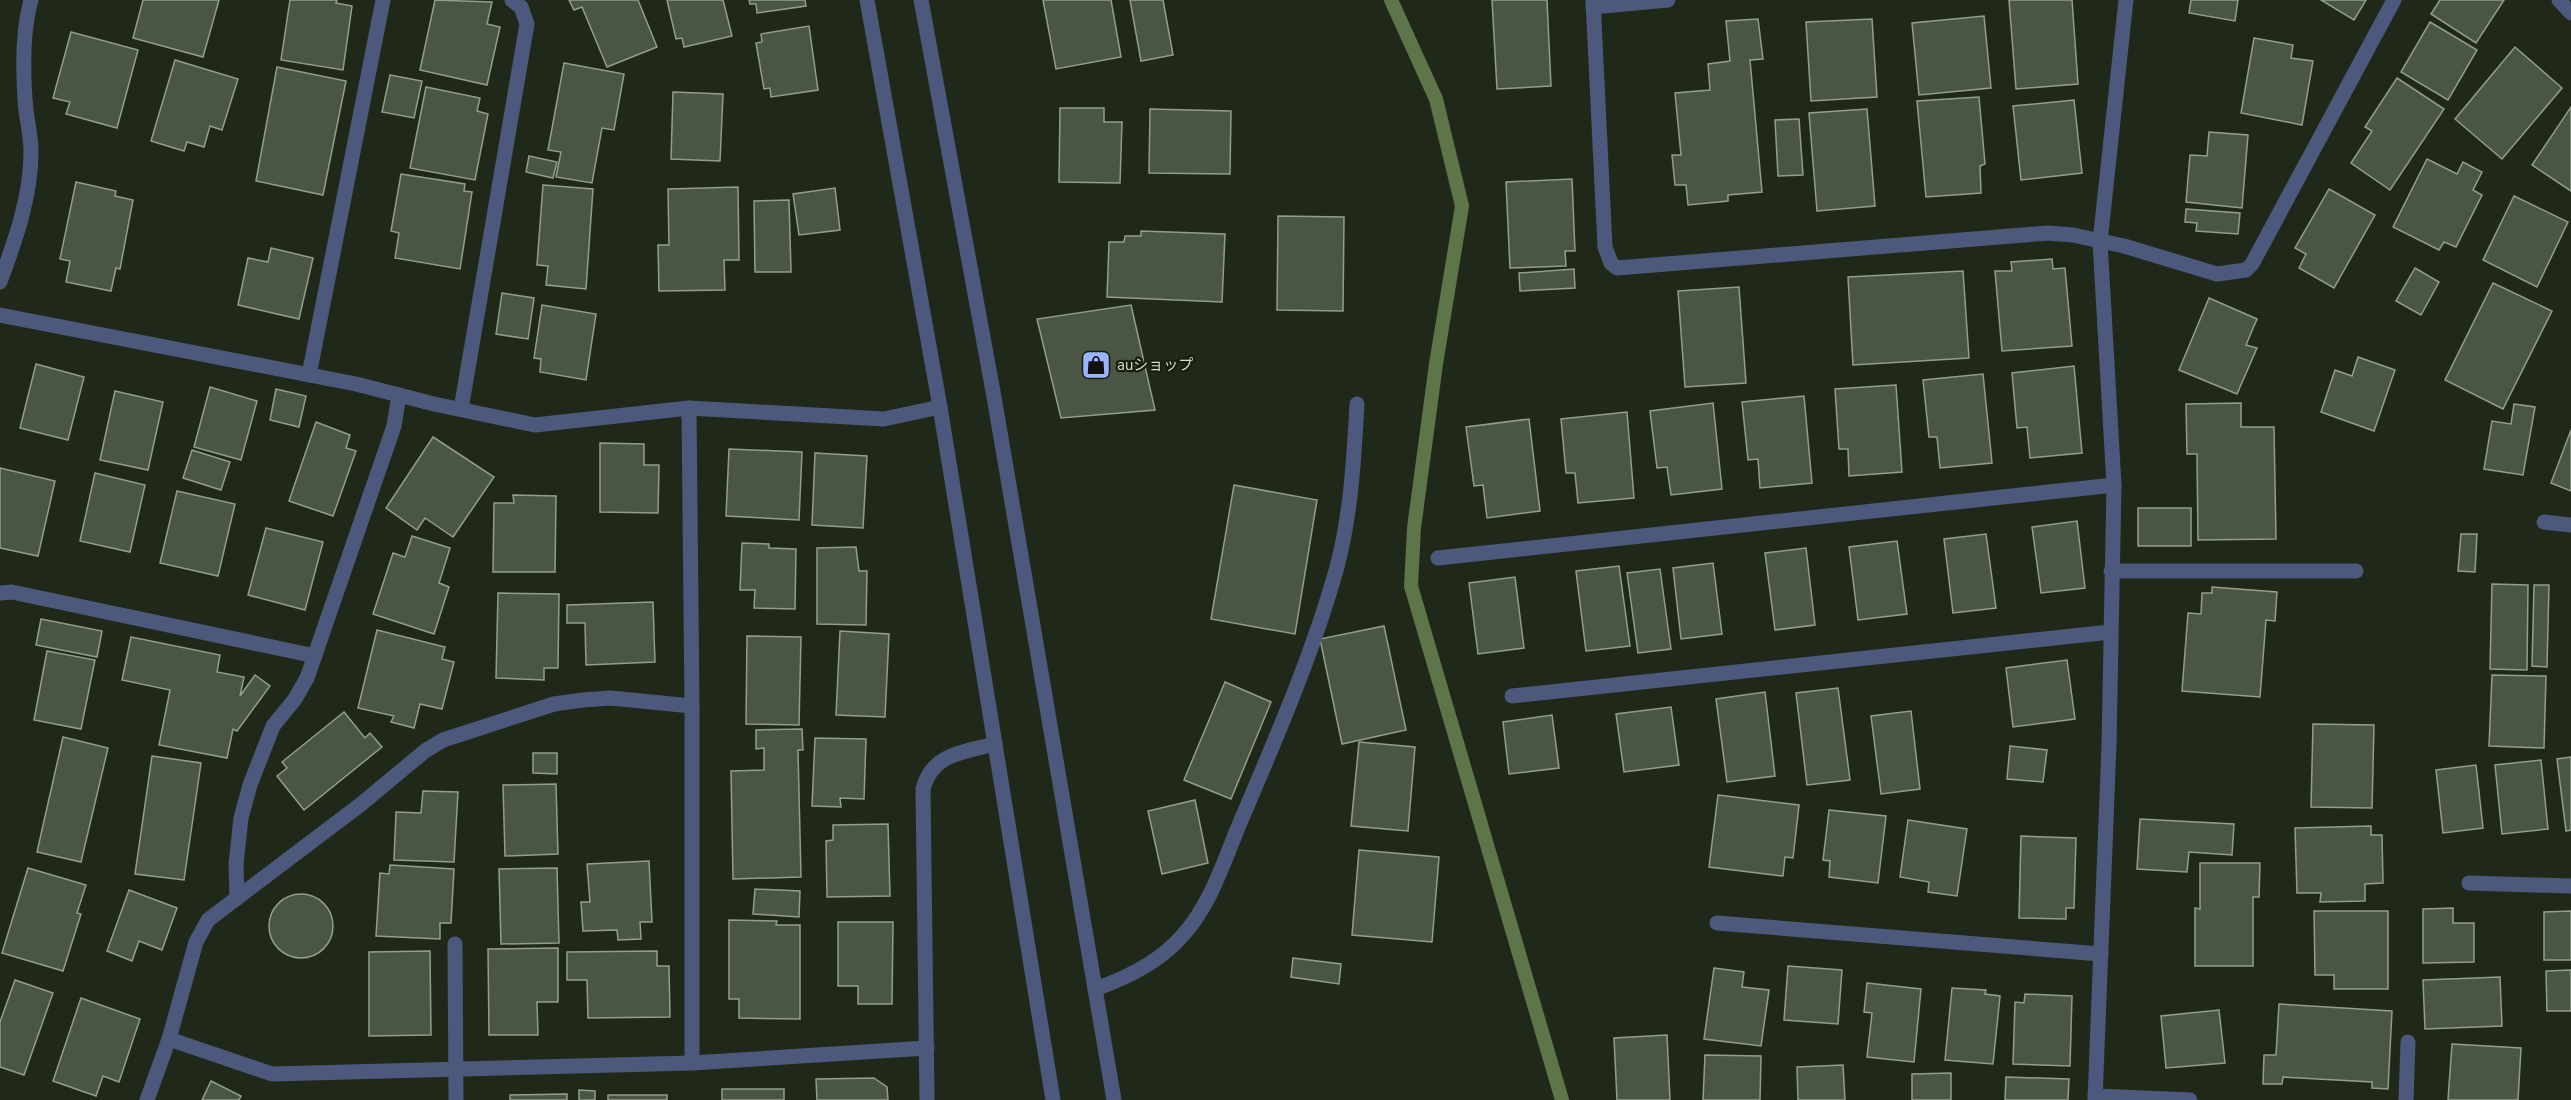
<svg xmlns="http://www.w3.org/2000/svg" width="2571" height="1100" viewBox="0 0 2571 1100" font-family="'Nunito Sans','Noto Sans JP',sans-serif">
  <rect width="100%" height="100%" fill="#202919"/>
  <g fill="none" stroke-linecap="round" stroke-linejoin="round">
    <polyline stroke="#5e7449" stroke-width="14" points="1391,0 1436,99 1462,206 1436,364 1414,528 1411,586 1562,1100"/>
  </g>
  <g fill="#4b5543" stroke="#939e8a" stroke-width="1.5">
    <polygon points="143,0 219,0 203,57 133,38"/>
    <polygon points="290,0 337,0 336,3 352,6 343,70 281,60"/>
    <polygon points="435,0 492,2 487,24 500,27 487,85 420,70"/>
    <polygon points="569,0 638,0 657,47 607,67 582,7 574,10"/>
    <polygon points="667,0 723,0 732,36 684,47 682,38 676,39"/>
    <polygon points="749,0 805,0 806,6 757,13 756,4 750,4"/>
    <polygon points="1043,0 1111,0 1121,57 1056,69"/>
    <polygon points="1130,0 1163,0 1173,55 1141,61"/>
    <polygon points="1492,0 1547,0 1551,86 1497,89"/>
    <polygon points="2009,0 2072,0 2078,84 2016,89"/>
    <polygon points="2191,0 2238,0 2235,21 2189,13"/>
    <polygon points="2321,0 2366,0 2354,20"/>
    <polygon points="2440,0 2504,0 2476,43 2431,14"/>
    <polygon points="1984,16 1991,88 1919,95 1912,23"/>
    <polygon points="1758,19 1763,59 1750,60 1762,192 1728,195 1728,201 1688,205 1686,185 1675,185 1672,155 1681,155 1675,93 1710,90 1708,64 1730,61 1726,21"/>
    <polygon points="1872,19 1877,97 1811,101 1806,22"/>
    <polygon points="2430,22 2477,50 2448,100 2401,72"/>
    <polygon points="809,26 818,90 771,97 770,88 764,89 756,43 762,42 761,34"/>
    <polygon points="71,32 138,50 117,128 66,114 70,102 53,98"/>
    <polygon points="2254,38 2293,45 2291,58 2313,61 2302,125 2241,113"/>
    <polygon points="2515,47 2562,88 2502,159 2455,119"/>
    <polygon points="175,60 238,79 222,130 210,126 204,147 187,142 184,151 151,141"/>
    <polygon points="564,63 624,74 614,130 602,128 592,183 556,177 561,152 548,150"/>
    <polygon points="277,67 346,81 323,195 256,181"/>
    <polygon points="390,75 422,81 414,118 382,112"/>
    <polygon points="2397,78 2444,109 2390,190 2351,163 2372,131 2365,127"/>
    <polygon points="426,87 480,98 477,111 488,114 475,180 410,168"/>
    <polygon points="673,92 723,94 720,161 671,159"/>
    <polygon points="1979,97 1985,164 1980,166 1981,193 1926,197 1917,101"/>
    <polygon points="2074,100 2082,173 2021,180 2013,106"/>
    <polygon points="2571,107 2571,191 2532,165"/>
    <polygon points="1060,108 1104,108 1104,122 1122,122 1120,183 1059,182"/>
    <polygon points="1150,109 1231,111 1230,174 1149,173"/>
    <polygon points="1867,109 1875,206 1817,211 1809,113"/>
    <polygon points="1799,119 1803,175 1778,176 1775,120"/>
    <polygon points="2209,132 2248,135 2242,208 2186,202 2190,155 2207,156"/>
    <polygon points="529,156 557,162 553,178 526,172"/>
    <polygon points="2427,159 2457,174 2463,162 2482,172 2473,190 2482,195 2456,247 2444,242 2439,250 2393,227"/>
    <polygon points="401,174 465,184 464,191 472,192 460,269 395,258 399,233 391,231"/>
    <polygon points="1572,179 1575,251 1565,251 1566,266 1510,268 1506,182"/>
    <polygon points="76,182 116,191 115,196 133,200 120,269 116,268 111,291 66,282 70,261 60,259"/>
    <polygon points="543,185 593,189 586,289 546,285 548,266 537,265"/>
    <polygon points="738,187 739,260 724,260 725,290 659,291 658,245 669,245 668,189"/>
    <polygon points="835,188 840,230 799,235 793,194"/>
    <polygon points="2329,189 2375,215 2334,288 2299,268 2306,254 2295,248"/>
    <polygon points="2514,196 2568,222 2537,287 2483,260"/>
    <polygon points="789,200 791,272 755,272 754,201"/>
    <polygon points="2186,209 2240,213 2238,234 2196,231 2197,223 2185,222"/>
    <polygon points="1278,216 1344,217 1343,311 1277,310"/>
    <polygon points="1141,231 1225,234 1222,302 1107,297 1109,242 1124,242 1125,236 1141,236"/>
    <polygon points="271,248 313,258 299,319 238,305 248,258 268,262"/>
    <polygon points="2052,259 2053,269 2065,268 2072,346 2002,351 1995,271 2012,271 2011,262"/>
    <polygon points="2415,268 2439,282 2421,315 2396,301"/>
    <polygon points="1574,269 1575,288 1520,291 1519,273"/>
    <polygon points="1963,271 1969,358 1853,365 1848,277"/>
    <polygon points="2493,283 2552,311 2503,409 2445,380"/>
    <polygon points="1739,287 1746,383 1685,387 1678,291"/>
    <polygon points="502,293 534,298 528,339 496,334"/>
    <polygon points="2209,298 2257,319 2246,345 2257,348 2237,394 2179,370"/>
    <polygon points="542,305 596,314 586,380 540,372 541,359 534,358"/>
    <polygon points="1131,305 1155,410 1061,418 1037,319"/>
    <polygon points="2358,357 2395,370 2374,431 2321,412 2335,370 2352,376"/>
    <polygon points="36,364 84,377 68,440 20,428"/>
    <polygon points="2074,366 2082,453 2030,458 2027,427 2017,428 2012,373"/>
    <polygon points="1983,374 1992,463 1940,468 1937,437 1929,437 1923,380"/>
    <polygon points="1896,385 1902,472 1849,476 1848,449 1839,449 1835,389"/>
    <polygon points="210,387 257,401 241,460 194,447"/>
    <polygon points="276,389 306,396 299,427 270,420"/>
    <polygon points="115,391 163,402 148,470 100,460"/>
    <polygon points="1804,396 1812,483 1760,488 1758,459 1748,460 1742,402"/>
    <polygon points="1713,403 1722,489 1671,495 1667,467 1657,468 1650,411"/>
    <polygon points="2241,403 2241,427 2274,427 2276,539 2198,540 2197,454 2187,454 2186,404"/>
    <polygon points="2514,404 2535,407 2523,475 2484,469 2492,421 2511,424"/>
    <polygon points="1627,412 1634,498 1578,503 1575,473 1566,473 1561,419"/>
    <polygon points="1529,419 1540,511 1487,518 1483,485 1474,486 1466,427"/>
    <polygon points="316,422 350,435 346,448 356,451 333,516 289,501"/>
    <polygon points="2571,430 2571,491 2551,483"/>
    <polygon points="433,437 494,477 453,537 425,518 417,530 386,508"/>
    <polygon points="600,443 644,444 644,465 659,465 658,513 600,512"/>
    <polygon points="729,449 802,452 799,520 726,516"/>
    <polygon points="192,450 230,462 221,490 183,478"/>
    <polygon points="815,453 867,456 863,528 812,525"/>
    <polygon points="0,468 55,481 38,556 0,548"/>
    <polygon points="95,473 145,485 130,552 80,541"/>
    <polygon points="1234,485 1317,500 1295,634 1211,619"/>
    <polygon points="177,491 235,504 218,576 160,563"/>
    <polygon points="513,495 556,496 555,572 493,572 494,503 514,503"/>
    <rect x="2138" y="508" width="53" height="38"/>
    <polygon points="2077,521 2085,588 2041,593 2032,527"/>
    <polygon points="266,528 323,542 305,610 248,595"/>
    <polygon points="1986,534 1996,608 1953,613 1944,539"/>
    <polygon points="2461,534 2477,534 2475,572 2458,571"/>
    <polygon points="412,536 450,548 439,583 449,587 434,634 373,614 393,553 405,557"/>
    <polygon points="1897,541 1907,614 1858,620 1849,547"/>
    <polygon points="742,543 769,544 769,548 796,549 795,609 754,608 755,590 740,590"/>
    <polygon points="856,547 859,571 867,571 866,625 817,624 817,548"/>
    <polygon points="1806,548 1815,625 1775,630 1765,553"/>
    <polygon points="1713,563 1722,634 1681,639 1673,568"/>
    <polygon points="1619,566 1630,646 1586,651 1576,571"/>
    <polygon points="1660,569 1671,649 1638,653 1627,573"/>
    <polygon points="1515,577 1524,648 1478,654 1469,583"/>
    <polygon points="2492,584 2528,585 2527,670 2490,669"/>
    <polygon points="2534,585 2549,585 2547,667 2532,666"/>
    <polygon points="2212,587 2277,592 2275,621 2266,620 2260,697 2182,691 2188,613 2201,614 2202,593 2212,593"/>
    <polygon points="498,593 559,594 558,668 544,668 544,680 496,678"/>
    <polygon points="653,602 655,662 586,665 585,623 567,623 567,605"/>
    <polygon points="41,619 102,631 97,657 36,645"/>
    <polygon points="1384,626 1406,730 1342,744 1320,639"/>
    <polygon points="377,630 445,647 442,659 454,662 442,709 420,704 414,728 391,722 394,716 358,708"/>
    <polygon points="840,631 889,634 885,717 836,715"/>
    <polygon points="747,636 801,637 799,725 746,724"/>
    <polygon points="131,637 220,655 217,672 244,677 240,696 255,675 270,686 237,731 233,729 227,758 159,745 170,690 122,680"/>
    <polygon points="47,651 95,660 81,729 34,720"/>
    <polygon points="2067,660 2075,719 2013,727 2006,668"/>
    <polygon points="2492,675 2546,676 2544,748 2489,746"/>
    <polygon points="1225,682 1271,702 1231,799 1184,780"/>
    <polygon points="1838,688 1850,780 1807,785 1796,693"/>
    <polygon points="1765,692 1775,776 1727,782 1716,699"/>
    <polygon points="1671,707 1679,765 1624,772 1616,714"/>
    <polygon points="1911,711 1920,789 1881,794 1871,716"/>
    <polygon points="344,712 365,738 370,733 382,747 304,810 277,776 287,768 282,762"/>
    <polygon points="1552,715 1559,768 1509,774 1503,722"/>
    <polygon points="2313,724 2374,725 2372,808 2311,807"/>
    <polygon points="802,729 803,750 798,750 801,877 733,879 731,771 764,770 764,748 756,749 756,730"/>
    <polygon points="63,737 108,748 81,862 37,852"/>
    <polygon points="815,738 866,739 864,799 840,798 841,807 812,806"/>
    <polygon points="1359,742 1415,747 1408,831 1351,826"/>
    <polygon points="2010,746 2047,750 2043,782 2007,779"/>
    <polygon points="533,753 557,753 557,774 533,773"/>
    <polygon points="152,756 201,763 184,880 135,874"/>
    <polygon points="2571,757 2571,830 2566,831 2557,759"/>
    <polygon points="2541,760 2548,829 2502,834 2495,765"/>
    <polygon points="2476,765 2483,828 2443,833 2436,770"/>
    <polygon points="556,784 558,854 505,856 503,785"/>
    <polygon points="423,791 458,792 454,862 394,860 396,812 421,813"/>
    <polygon points="1718,795 1799,805 1793,858 1785,857 1783,876 1709,867"/>
    <polygon points="1195,800 1208,863 1162,874 1148,811"/>
    <polygon points="1829,810 1886,816 1878,883 1829,877 1830,861 1823,860"/>
    <polygon points="2140,819 2234,824 2232,855 2189,852 2187,872 2137,869"/>
    <polygon points="1908,820 1967,829 1957,896 1928,892 1929,882 1900,877"/>
    <polygon points="888,824 890,896 827,897 826,841 833,840 833,825"/>
    <polygon points="2371,826 2371,835 2382,835 2383,883 2365,884 2365,901 2320,902 2321,893 2297,893 2295,828"/>
    <polygon points="2021,836 2076,838 2074,908 2066,908 2066,919 2019,918"/>
    <polygon points="1359,850 1439,857 1432,942 1352,935"/>
    <polygon points="649,861 652,922 640,922 641,939 618,940 617,930 583,931 581,902 590,902 587,864"/>
    <polygon points="2200,863 2260,863 2259,897 2253,897 2253,966 2195,966 2195,908 2200,909"/>
    <polygon points="390,865 454,869 451,923 440,923 440,939 376,936 380,873 389,874"/>
    <polygon points="28,868 86,885 77,913 81,914 63,971 2,953"/>
    <polygon points="557,868 559,943 501,944 499,869"/>
    <polygon points="755,889 800,891 799,917 753,914"/>
    <polygon points="129,890 177,908 162,950 139,941 132,961 107,951"/>
    <circle cx="301" cy="926" r="32"/>
    <polygon points="2453,908 2453,923 2474,923 2474,962 2423,963 2423,909"/>
    <polygon points="2314,911 2388,911 2388,989 2334,989 2334,975 2315,975"/>
    <polygon points="2571,911 2571,960 2544,960 2544,912"/>
    <polygon points="729,920 777,921 776,925 800,925 800,1019 739,1018 739,999 729,999"/>
    <polygon points="838,922 893,922 892,1004 858,1004 858,986 838,986"/>
    <polygon points="558,948 558,1002 537,1002 538,1035 489,1035 488,949"/>
    <polygon points="430,951 431,1035 369,1036 369,952"/>
    <polygon points="657,951 657,966 669,966 670,1017 588,1018 587,980 567,980 567,952"/>
    <polygon points="1293,958 1341,964 1339,984 1291,977"/>
    <polygon points="1788,966 1842,970 1838,1024 1784,1020"/>
    <polygon points="1714,968 1744,972 1742,987 1769,990 1761,1046 1704,1039"/>
    <polygon points="2571,970 2571,1011 2547,1011 2546,971"/>
    <polygon points="2500,977 2502,1026 2425,1029 2423,980"/>
    <polygon points="15,980 53,993 24,1075 0,1067 0,1022"/>
    <polygon points="1867,983 1921,989 1914,1062 1867,1057 1872,1013 1864,1012"/>
    <polygon points="1952,988 1986,990 1985,994 2000,996 1993,1064 1945,1060"/>
    <polygon points="2025,994 2072,996 2070,1066 2013,1064 2015,1002 2024,1003"/>
    <polygon points="81,998 140,1019 119,1082 103,1076 96,1096 53,1081"/>
    <polygon points="2279,1004 2392,1011 2388,1089 2372,1088 2372,1082 2283,1077 2282,1084 2263,1084 2264,1055 2276,1055"/>
    <polygon points="2219,1010 2225,1063 2166,1068 2161,1016"/>
    <polygon points="1667,1035 1670,1100 1617,1100 1614,1038"/>
    <polygon points="2452,1044 2521,1048 2518,1100 2448,1100"/>
    <polygon points="1705,1055 1761,1056 1760,1100 1703,1100"/>
    <polygon points="1843,1065 1845,1100 1798,1100 1797,1067"/>
    <polygon points="1951,1073 1951,1100 1912,1100 1912,1074"/>
    <polygon points="2006,1077 2069,1079 2068,1100 2005,1100"/>
    <polygon points="874,1078 887,1087 888,1100 817,1100 816,1079"/>
    <polygon points="211,1081 241,1096 239,1100 202,1100"/>
    <rect x="722" y="1089" width="62" height="11"/>
    <polygon points="579,1090 595,1091 595,1100 579,1100"/>
    <polygon points="567,1094 567,1100 510,1100 510,1095"/>
    <rect x="608" y="1095" width="59" height="5"/>
  </g>
  <g fill="none" stroke-linecap="round" stroke-linejoin="round">
    <g stroke="#4c597c" stroke-width="15">
      <polyline points="867,0 940,407 1053,1100"/>
      <polyline points="921,0 994,397 1114,1100"/>
      <polyline points="1593,0 1605,247 1611,263 1617,268 2048,233 2073,235 2124,246 2217,274 2246,270 2252,264 2394,0"/>
      <polyline points="2559,0 2571,13"/>
      <polyline points="1593,7 1668,0"/>
      <path d="M0,282C15,241 31,197 31,152C31,138 28,124 26,111C23,77 22,32 31,0"/>
      <polyline points="0,315 356,384 434,404 535,425 689,408 884,419 940,407"/>
      <polyline points="309,375 383,0"/>
      <polyline points="461,409 527,24 521,7 512,0"/>
      <polyline points="2544,522 2571,525"/>
      <polyline points="1438,558 2114,485"/>
      <polyline points="2111,571 2356,571"/>
      <polyline points="0,593 12,592 315,656"/>
      <polyline points="1512,696 2110,632"/>
      <polyline points="2469,883 2571,886"/>
      <polyline points="237,898 236,864 241,818 250,785 273,726 295,699 307,678 394,426 399,395"/>
      <polyline points="1717,923 2101,954"/>
      <polyline points="455,944 456,1100"/>
      <path d="M1095,989C1127,978 1160,962 1183,935C1212,903 1225,857 1242,818C1277,736 1313,653 1337,567C1351,514 1354,458 1357,404"/>
      <polyline points="169,1039 196,942 208,920 360,805 425,751 443,740 554,704 583,700 610,698 692,706 689,408"/>
      <polyline points="692,1063 692,706"/>
      <polyline points="2095,1096 2190,1100"/>
      <polyline points="147,1100 169,1039 272,1074 692,1063 927,1048"/>
      <path d="M927,1100L923,789C932,753 964,752 995,744"/>
      <polyline points="2095,1100 2109,745 2114,485 2100,242 2126,0"/>
      <polyline points="2406,1100 2408,1042"/>
    </g>
  </g>
  <defs>
    <g id="shop-square" transform="scale(1.5)"><rect x="-9" y="-9" width="18" height="18" rx="4" fill="#9ab5fd" stroke="#171f0f"/><path d="M-5-2.5h2.3a2.7 3.5 0 0 1 5.4 0H5L5.5 6h-11ZM-1.5-2.5h3a1.5 2.3 0 0 0-3 0Z" fill="#111"/></g>
  </defs>
  <g fill-rule="evenodd">
    <use href="#shop-square" x="1096" y="365"/>
  </g>
  <g text-anchor="middle" dominant-baseline="central" stroke-width="4.5" stroke-linejoin="round" paint-order="stroke">
    <g font-size="15" fill="#d6dbd1" stroke="#171f0f" text-anchor="start">
      <text x="1117" y="365">auショップ</text>
    </g>
  </g>
</svg>
